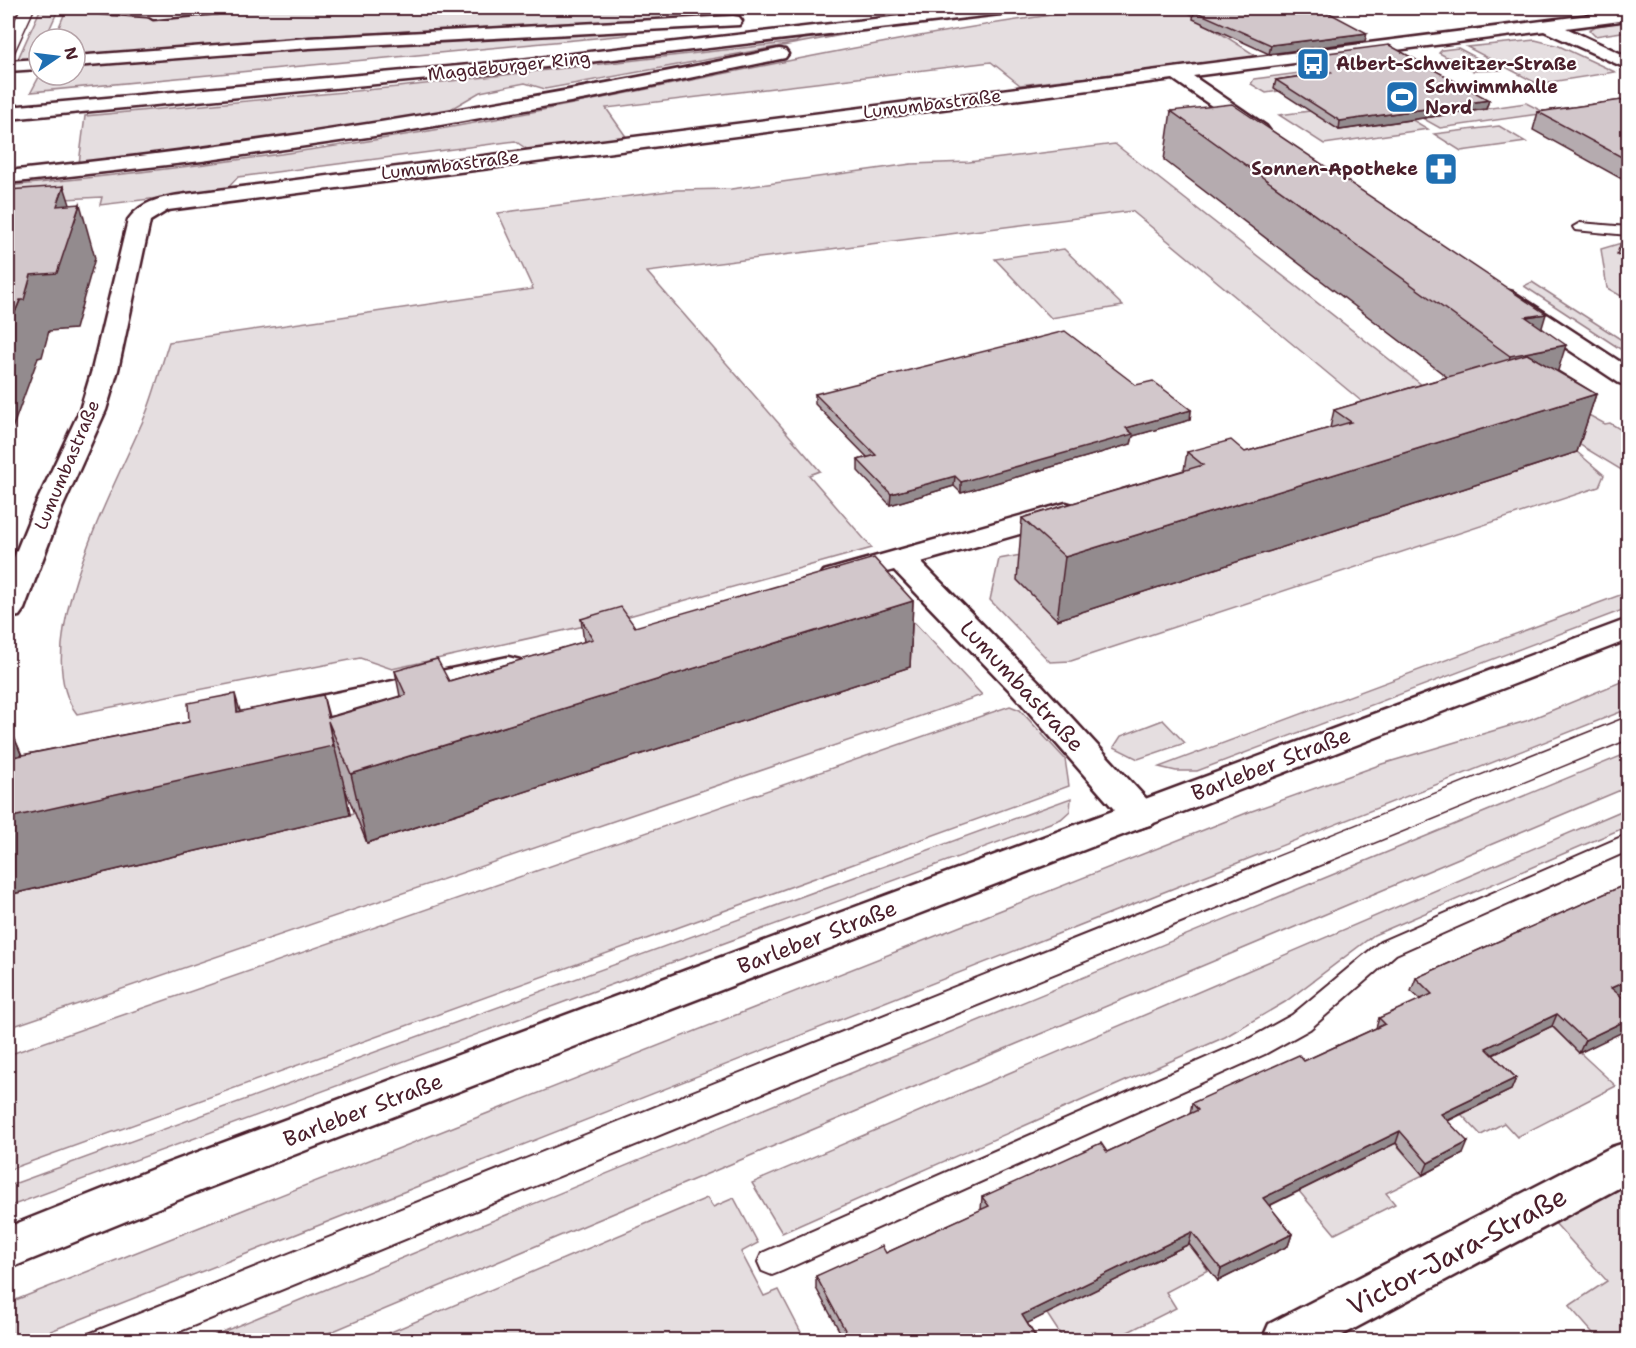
<svg xmlns="http://www.w3.org/2000/svg" width="1636" height="1348" viewBox="0 0 1636 1348" font-family="'Shantell Sans',sans-serif">
  <rect width="100%" height="100%" fill="#fff"/>
  <filter id="ink" filterUnits="userSpaceOnUse"><feTurbulence type="fractalNoise" baseFrequency=".0167" numOctaves="2"/><feDisplacementMap in="SourceGraphic" scale="12" xChannelSelector="R" yChannelSelector="G"/><feConvolveMatrix kernelMatrix="1 2 1 2 8 2 1 2 1" color-interpolation-filters="sRGB"/></filter>
  <g filter="url(#ink)">
    <g fill="#e5dee0" stroke="#987e86" stroke-width="1.5">
      <polygon points="41,8 59,8 45,39 39,39 39,52 35,60 17,61"/>
      <path d="M72,8H84C100,26 217,10 245,8H827L732,15L315,36L75,56V39H54L66,10Z"/>
      <path d="M1103,8H1181L1258,57L1020,85L991,62L606,108L627,138L528,150L515,141L238,177L226,190L100,205L102,197L8,202V186C184,169 359,146 532,112C723,75 911,32 1103,8Z"/>
      <polygon points="1628,21 1628,31 1595,36 1589,30 1596,26"/>
      <polygon points="632,30 627,35 31,92 40,75 75,75 75,65 306,47"/>
      <polygon points="848,34 545,89 525,83 480,92 442,114 270,141 79,164 85,116 398,87 796,42 801,39"/>
      <polygon points="1535,40 1559,46 1615,72 1538,84 1467,47"/>
      <polygon points="1458,48 1500,70 1473,71 1439,53 1442,50"/>
      <polygon points="1369,64 1275,88 1279,91 1266,93 1251,84 1254,79"/>
      <polygon points="1526,103 1546,113 1440,128 1422,118"/>
      <polygon points="1310,111 1411,119 1428,129 1324,144 1279,115"/>
      <polygon points="1499,126 1526,142 1461,151 1434,134"/>
      <path d="M1115,144L1436,396L1366,405L1132,211L647,272L820,471L809,475L872,548L629,616L392,669L360,658L77,714C25,647 116,485 145,416C155,392 161,366 169,342L533,289L498,213L677,190L731,189L911,164L969,162Z"/>
      <polygon points="1628,241 1618,255 1628,260 1628,300 1607,288 1601,249"/>
      <polygon points="1064,249 1123,306 1051,318 995,259"/>
      <polygon points="1532,282 1628,344 1628,354 1524,286"/>
      <polygon points="1585,413 1605,424 1610,423 1628,434 1628,474 1547,425"/>
      <polygon points="1577,452 1604,475 1599,487 1071,661 1050,662 990,600 999,559"/>
      <polygon points="1628,592 1628,608 1197,771 1176,771 1159,767"/>
      <polygon points="890,610 915,623 982,695 8,1028 8,895 355,813 367,842"/>
      <polygon points="1628,679 1628,709 28,1340 8,1340 8,1303 1249,812 1382,764 1526,721"/>
      <polygon points="1010,706 1020,710 1065,759 1069,786 8,1170 8,1055"/>
      <polygon points="1163,720 1185,743 1138,759 1114,747 1121,736"/>
      <polygon points="1628,753 1628,787 312,1340 203,1340"/>
      <polygon points="1071,798 1070,811 1061,819 8,1207 8,1186"/>
      <polygon points="1628,808 1628,826 1374,935 1285,1002 1225,1037 782,1233 752,1183"/>
      <polygon points="1551,1026 1616,1086 1517,1137 1504,1123 1481,1135 1461,1114 1510,1090 1481,1060"/>
      <polygon points="1395,1143 1423,1175 1386,1193 1395,1204 1335,1234 1298,1190"/>
      <polygon points="1628,1185 1628,1340 1599,1340 1569,1306 1607,1281 1554,1222"/>
      <polygon points="707,1198 713,1207 734,1198 758,1243 741,1252 764,1296 779,1290 805,1340 372,1340"/>
      <polygon points="1189,1244 1208,1270 1166,1292 1176,1308 1112,1340 1101,1340 1095,1332 1077,1340 1064,1340 1047,1314"/>
    </g>
    <g fill="none" stroke-linecap="round" stroke-linejoin="round">
      <g stroke="#4a1f2b" stroke-width="4">
        <g id="service">
          <polygon points="88,8 153,11 158,14 153,17 98,13"/>
          <polygon points="1580,223 1628,227 1628,235 1575,230 1573,227"/>
          <polygon points="1628,834 1628,851 1396,954 1310,1029 1265,1054 782,1271 772,1275 762,1271 758,1262 762,1253 1247,1040 1292,1015 1380,942"/>
        </g>
      </g>
      <g stroke="#4a1f2b" stroke-width="5">
        <g id="minor">
          <polygon points="168,8 225,8 217,13 153,19 145,14 147,10"/>
          <path d="M1628,10V20L1566,28L1628,57V69L1544,31L1193,76L1266,126L1269,130L1266,134H1252L1173,79L168,210L150,221L118,370L106,410L62,508L24,609L19,616L8,618V572L34,508L80,410L92,370L128,220C142,200 165,197 187,194Z"/>
          <polygon points="1505,290 1513,292 1628,367 1628,386 1619,383 1497,302 1493,297 1497,292"/>
          <polygon points="1066,503 1076,506 1081,512 1076,518 921,562 1038,681 1153,806 1158,815 1153,824 1140,828 1127,824 1014,695 894,570 835,586 824,583 820,577 824,571"/>
          <polygon points="508,657 520,660 524,667 520,674 283,726 271,723 266,715 271,707 283,704"/>
          <polygon points="1628,1142 1628,1183 1333,1340 1262,1340 1269,1324 1612,1147"/>
        </g>
      </g>
      <g stroke="#4a1f2b" stroke-width="5">
        <polygon id="tertiary" points="1628,619 1628,640 195,1193 8,1269 8,1227 163,1165"/>
      </g>
      <g stroke="#4a1f2b" stroke-width="5">
        <g id="trunk">
          <polygon points="970,8 1017,8 1009,13 503,72 8,119 8,107 503,62"/>
          <polygon points="733,16 739,17 742,21 739,25 309,48 75,66 75,56 309,38"/>
          <path d="M779,49L785,50L788,54L785,58L587,99L395,133L202,161L8,183V171C268,144 524,102 779,49Z"/>
          <polygon points="39,59 39,69 8,71 8,61"/>
        </g>
      </g>
      <use href="#service" fill="#fff" fill-rule="evenodd"/>
      <use href="#minor" fill="#fff" fill-rule="evenodd"/>
      <use href="#tertiary" fill="#fff" fill-rule="evenodd"/>
      <use href="#trunk" fill="#fff" fill-rule="evenodd"/>
      <g stroke="#4a1f2b" stroke-width="1.5">
        <polyline points="8,35 20,8"/>
        <polyline points="8,67 35,8"/>
        <polyline points="1260,863 1628,716"/>
        <polyline points="1326,863 1628,740"/>
      </g>
      <g stroke="#4a1f2b" stroke-width="2">
        <polyline points="71,1340 1264,862"/>
        <polyline points="161,1340 1330,862"/>
      </g>
    </g>
    <g fill="#b5abaf" stroke="#4a1f2b" stroke-width="1.5">
      <polygon points="1194,11 1365,41 1269,54 1193,19"/>
      <polygon points="1297,57 1489,100 1486,109 1339,130 1274,88 1276,80 1315,74 1295,65"/>
      <polygon points="1629,99 1629,183 1533,130 1538,112"/>
      <polygon points="1171,111 1542,328 1558,371 1596,394 1577,452 1057,620 1017,580 1022,518 1184,470 1187,452 1245,452 1330,428 1334,410 1447,377 1164,160"/>
      <polygon points="1629,219 1629,260 1617,254"/>
      <polygon points="1136,385 1191,410 1190,420 1133,436 1131,444 961,493 954,486 890,505 858,471 858,460 867,457 815,404 815,394"/>
      <polygon points="913,601 910,667 367,843 345,789 350,815 8,895 8,738 14,737 22,755 323,695 329,717 400,696 395,671 449,681 584,642 581,619 635,627"/>
      <polygon points="1629,883 1629,990 1618,994 1595,1045 1579,1053 1552,1026 1493,1055 1516,1078 1511,1090 1448,1121 1463,1154 1423,1175 1396,1143 1269,1206 1292,1234 1288,1246 1218,1281 1189,1244 1027,1323 1038,1341 845,1341 816,1288 816,1276 886,1253 981,1210 982,1197 1107,1152 1190,1114 1192,1103 1304,1061 1376,1028 1379,1018 1421,1000 1411,991 1416,978"/>
    </g>
    <g fill="#938b8e" stroke="#4a1f2b" stroke-width="1.5">
      <polygon points="1367,33 1365,41 1269,54 1271,45"/>
      <polygon points="1489,100 1486,109 1339,130 1340,121"/>
      <polygon points="64,186 75,220 80,204 95,258 75,329 49,331 42,357 38,358 8,440 8,329 31,275"/>
      <polygon points="1546,314 1535,351 1566,345 1548,402 1494,413 1510,356 1526,317"/>
      <polygon points="1596,394 1577,452 1057,620 1065,557"/>
      <polygon points="1191,410 1190,420 1133,436 1131,444 961,493 961,482 1126,428"/>
      <polygon points="955,476 954,486 890,505 891,494"/>
      <polygon points="913,601 910,667 367,843 351,774"/>
      <polygon points="235,694 255,762 328,721 345,789 350,815 8,895 8,818 14,737 42,805 237,712"/>
      <polygon points="1629,980 1629,990 1606,1000 1611,988"/>
      <polygon points="1557,1014 1552,1026 1481,1060 1486,1048"/>
      <polygon points="1629,1019 1629,1029 1579,1053 1585,1040"/>
      <polygon points="1516,1078 1511,1090 1436,1126 1441,1114"/>
      <polygon points="1400,1131 1396,1143 1260,1210 1263,1198"/>
      <polygon points="1468,1142 1463,1154 1423,1175 1428,1163"/>
      <polygon points="1192,1232 1189,1244 1020,1327 1022,1315"/>
      <polygon points="1292,1234 1288,1246 1218,1281 1221,1269"/>
    </g>
    <g fill="#d2c7cb" stroke="#4a1f2b" stroke-width="1.5">
      <polygon points="1199,8 1320,8 1367,33 1271,45 1194,11"/>
      <polygon points="1389,45 1489,100 1340,121 1276,80 1331,72 1297,57"/>
      <polygon points="1629,99 1629,161 1538,112"/>
      <polygon points="1232,104 1546,314 1526,317 1566,345 1510,356 1171,111"/>
      <polygon points="64,186 57,206 80,204 57,273 31,275 24,300 20,300 8,329 8,190"/>
      <polygon points="1065,331 1136,385 1153,381 1191,410 1126,428 1133,434 961,482 955,476 891,494 858,460 876,455 815,394"/>
      <polygon points="1527,354 1596,394 1065,557 1022,518 1203,465 1187,452 1231,440 1245,452 1351,422 1334,410"/>
      <polygon points="874,558 913,601 351,774 328,721 333,746 8,818 8,738 14,737 13,757 189,722 188,703 235,694 237,712 323,695 328,718 406,695 395,671 437,659 449,681 593,639 581,619 621,607 635,627"/>
      <polygon points="1629,883 1629,980 1611,988 1629,1003 1629,1019 1585,1040 1557,1014 1486,1048 1516,1078 1441,1114 1468,1142 1428,1163 1400,1131 1263,1198 1292,1234 1221,1269 1192,1232 1022,1315 1038,1341 851,1341 816,1276 882,1246 886,1253 989,1206 982,1197 1101,1143 1107,1152 1198,1110 1192,1103 1299,1055 1304,1061 1385,1024 1379,1018 1432,994 1416,978"/>
    </g>
  </g>
  <defs>
    <g id="bus-square" transform="scale(1.725)"><rect x="-9" y="-9" width="18" height="18" rx="4" fill="#1f6fb2" stroke="#fff"/><path d="M-5-6H5V4H4V6H2V4H-2V6H-4V4H-5ZM-3.5-4V0h7V-4ZM-3.5 1.2v1.5H-2V1.2ZM2 1.2v1.5H3.5V1.2Z" fill="#fff"/></g>
    <g id="stadium-square" transform="scale(1.725)"><rect x="-9" y="-9" width="18" height="18" rx="4" fill="#1f6fb2" stroke="#fff"/><path d="M0-5a6.5 5 0 1 0 0 10a6.5 5 0 1 0 0-10ZM-3.5-1.8h7v3.6h-7Z" fill="#fff"/></g>
    <g id="pharmacy-square" transform="scale(1.725)"><rect x="-9" y="-9" width="18" height="18" rx="4" fill="#1f6fb2" stroke="#fff"/><path d="M-2-6h4v4h4v4h-4v4h-4v-4h-4v-4h4Z" fill="#fff"/></g>
  </defs>
  <g fill-rule="evenodd">
    <use href="#bus-square" x="1313" y="64"/>
    <use href="#stadium-square" x="1402" y="97"/>
    <use href="#pharmacy-square" x="1441" y="169"/>
  </g>
  <g text-anchor="middle" dominant-baseline="central" stroke-width="4.5" stroke-linejoin="round" paint-order="stroke">
    <g font-size="18" font-weight="bold" fill="#4a1f2b" stroke="#fff" text-anchor="start">
      <text x="1336" y="64">Albert-Schweitzer-Straße</text>
      <text x="1425" y="87">Schwimmhalle<tspan x="1425" dy="21">Nord</tspan></text>
      <text x="1418" y="169" text-anchor="end">Sonnen-Apotheke</text>
    </g>
    <g font-size="18" fill="#4a1f2b" stroke="#fff">
      <text transform="translate(509 66) rotate(-6)">Magdeburger Ring</text>
      <text transform="translate(932 104) rotate(-7)">Lumumbastraße</text>
      <text transform="translate(450 165) rotate(-7)">Lumumbastraße</text>
      <text transform="translate(67 465) rotate(-67)">Lumumbastraße</text>
    </g>
    <g font-size="22" fill="#4a1f2b" stroke="#fff">
      <text transform="translate(1022 686) rotate(47)">Lumumbastraße</text>
      <text transform="translate(1271 764) rotate(-21)">Barleber Straße</text>
      <text transform="translate(817 937) rotate(-21)">Barleber Straße</text>
      <text transform="translate(363 1110) rotate(-21)">Barleber Straße</text>
    </g>
    <g font-size="27" fill="#4a1f2b" stroke="#fff">
      <text transform="translate(1457 1251) rotate(-28)">Victor-Jara-Straße</text>
    </g>
  </g>
  <rect width="1636" height="1348" fill="none" stroke="#fff" stroke-width="30"/>
  <rect x="15" y="15" width="1606" height="1318" fill="none" stroke="#4a1f2b" stroke-width="2" filter="url(#ink)"/>
  <g transform="translate(57 57) rotate(76)"><circle r="28" fill="#ffffff" stroke="#b7a5aa" stroke-width="1.5"/>
  <path d="M0-4.5L10 22L0 15L-10 22Z" fill="#1f6fb2"/>
  <text y="-9" font-size="16" font-weight="bold" text-anchor="middle" fill="#4a1f2b">N</text>
  </g>
</svg>
